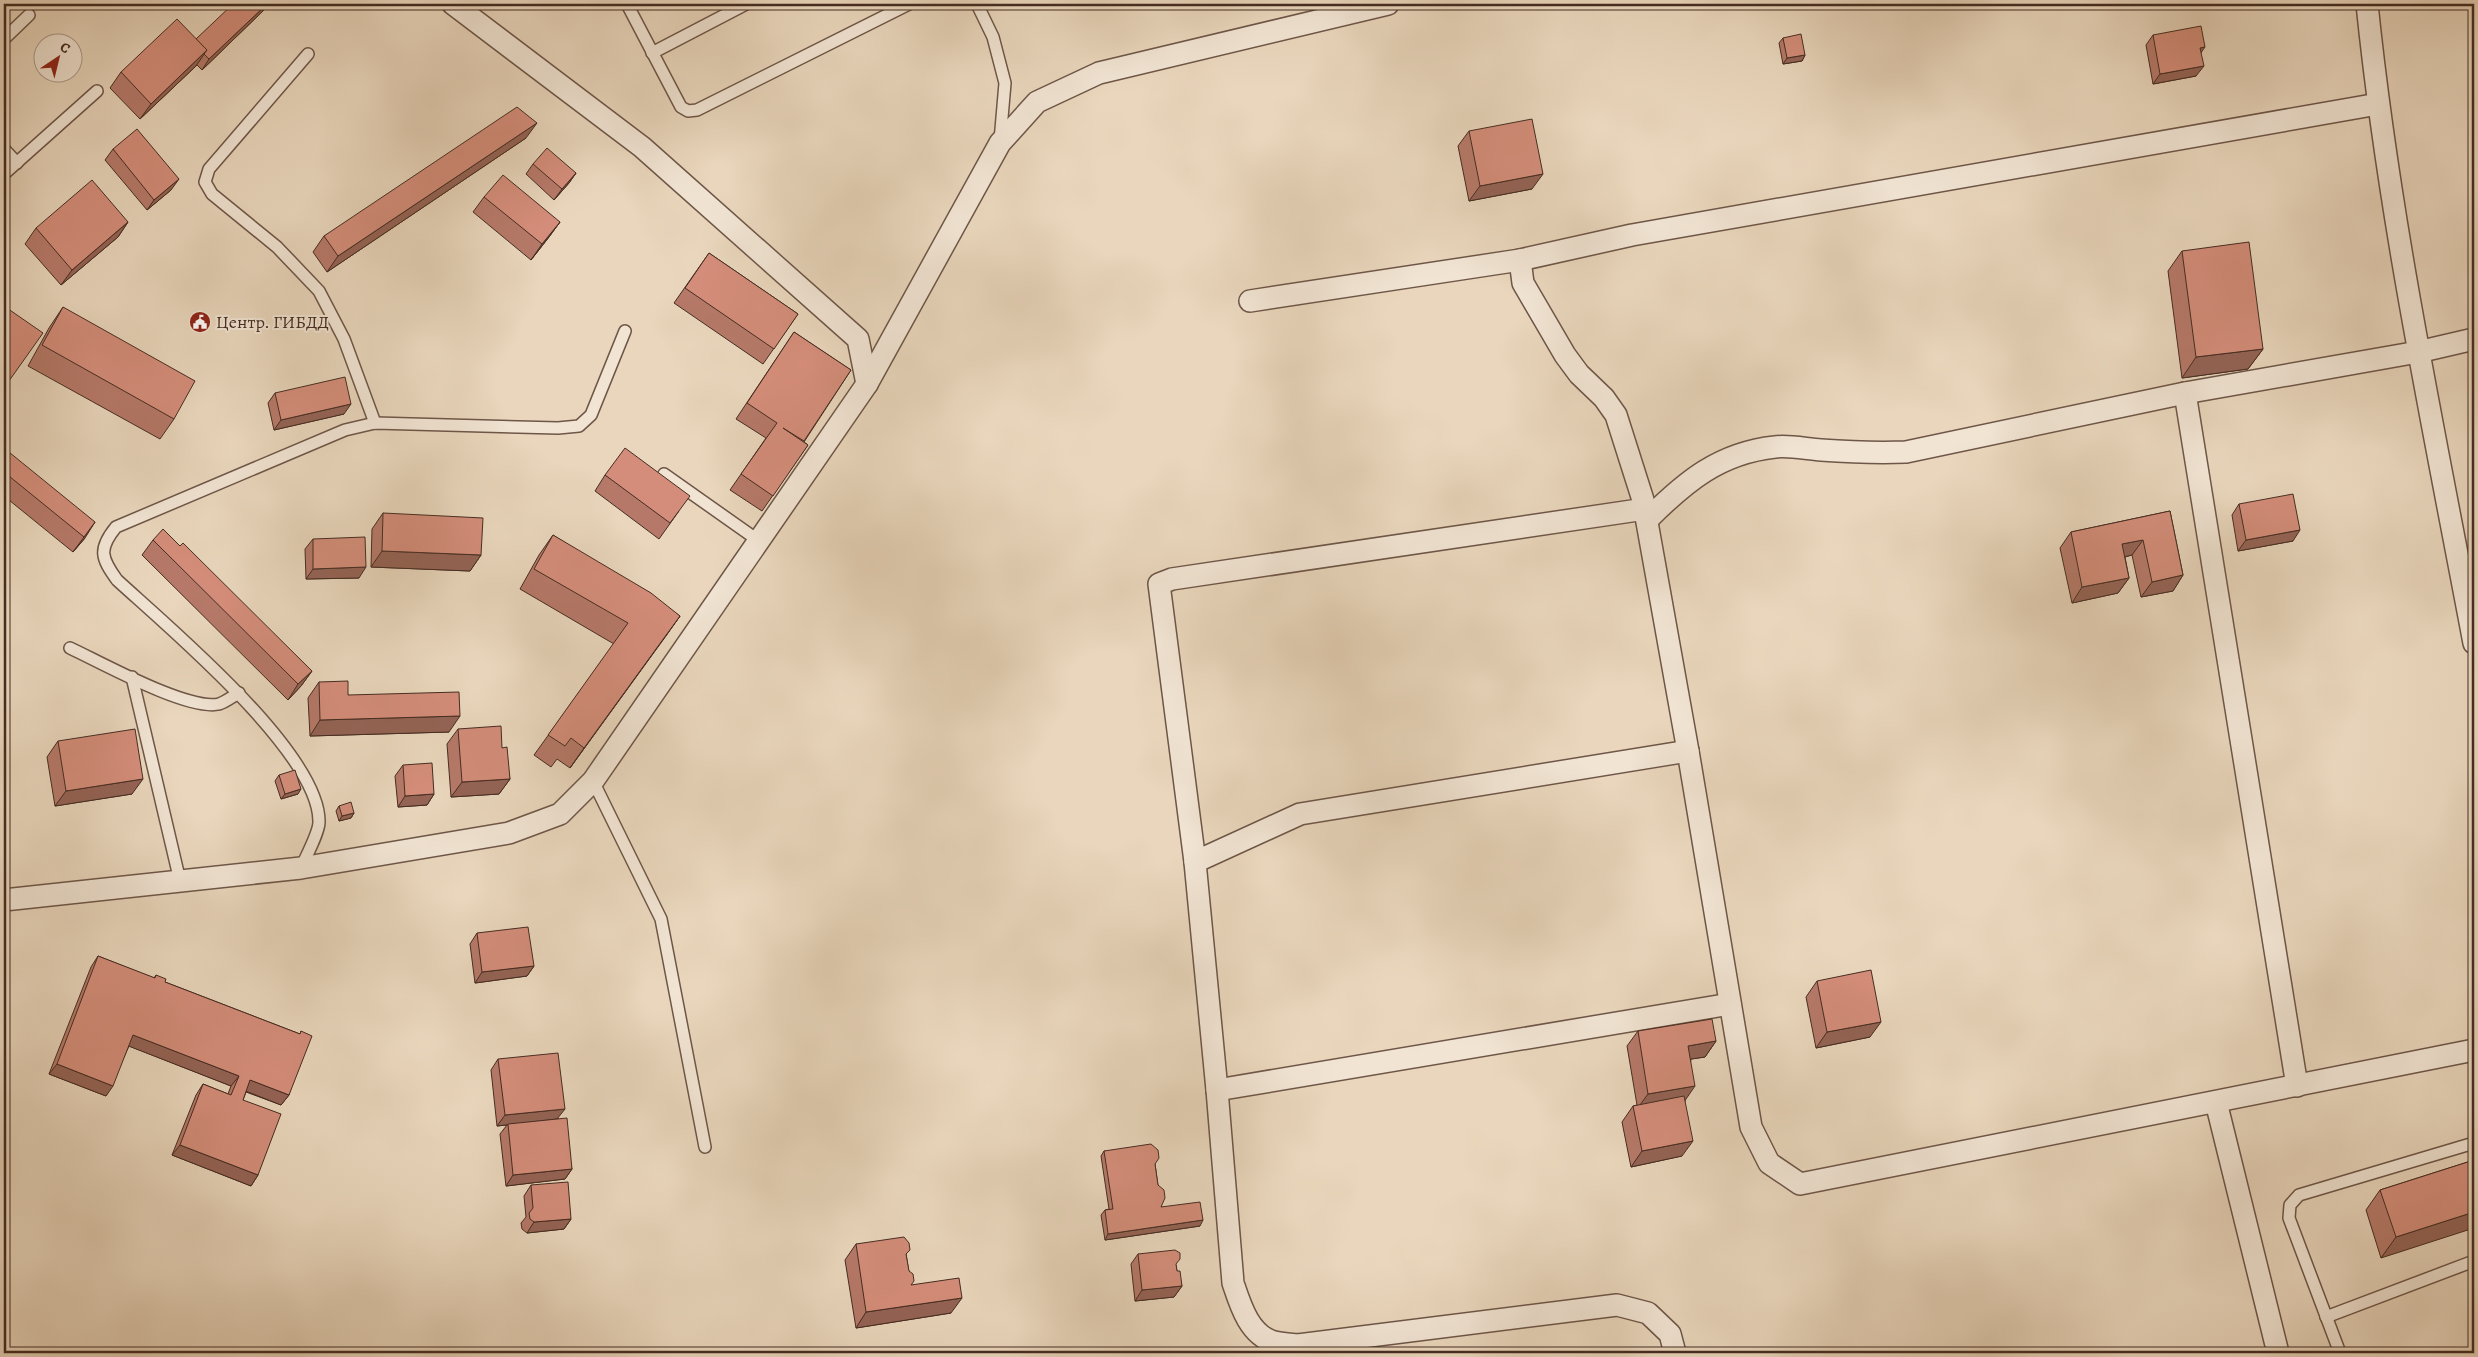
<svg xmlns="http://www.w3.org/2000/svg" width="2478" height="1357" viewBox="0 0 2478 1357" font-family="Alegreya,serif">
  <rect width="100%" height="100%" fill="#e9d6bc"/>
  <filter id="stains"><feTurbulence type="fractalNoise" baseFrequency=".004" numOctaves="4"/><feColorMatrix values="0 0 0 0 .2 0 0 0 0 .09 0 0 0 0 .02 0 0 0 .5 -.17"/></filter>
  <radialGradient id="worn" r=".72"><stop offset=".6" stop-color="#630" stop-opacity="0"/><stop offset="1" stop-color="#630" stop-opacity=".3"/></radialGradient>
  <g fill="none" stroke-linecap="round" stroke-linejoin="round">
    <g stroke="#6e5648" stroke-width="14">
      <g id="lane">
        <polyline points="627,4 681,107 688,111 697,110 909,4"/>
        <polyline points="977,4 993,37 1005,83 1000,141"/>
        <polyline points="4,39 29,15"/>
        <polyline points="652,53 746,4"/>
        <polyline points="308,54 209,169 205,182 212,194 277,247 319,291 344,339 375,423"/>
        <polyline points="4,149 17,163"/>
        <polyline points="4,174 97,91"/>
        <polyline points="664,474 759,541"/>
        <path d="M70,648C102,663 188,711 219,704C226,702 233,696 239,693"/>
        <polyline points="132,677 180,881"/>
        <polyline points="593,781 661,919 705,1147"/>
        <path d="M301,868C306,856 319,833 319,822C320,753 167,626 117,580C101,558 98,549 116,527L345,430L375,423L558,428L579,426L591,415L625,331"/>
        <polyline points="2326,1317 2474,1261"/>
        <polyline points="2340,1353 2289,1218 2290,1205 2299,1195 2474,1143"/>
      </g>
    </g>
    <g stroke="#6e5648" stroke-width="24">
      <g id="street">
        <polyline points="453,4 642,147 858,339 867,384"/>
        <path d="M2367,4C2389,219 2434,430 2474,643"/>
        <polyline points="1520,260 1523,283 1565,355 1579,374 1604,398 1616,415 1643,500 1688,751 1751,1127 1769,1163 1800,1184 2474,1050"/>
        <polyline points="1250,301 1520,260 1632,235 2378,104"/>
        <polyline points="2185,393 2297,1086"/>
        <path d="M1647,520C1685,482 1719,453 1775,447C1789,445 1806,449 1821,450C1849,452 1877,453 1906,452L2185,393L2418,352L2474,339"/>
        <polyline points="1195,862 1300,814 1688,751"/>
        <polyline points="4,900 301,868 509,833 560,814 593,781 867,384 1000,143 1037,102 1099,73 1388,4"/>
        <polyline points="1217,1090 1195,862 1159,584 1172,579 1645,509"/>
        <polyline points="2216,1102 2278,1353"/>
        <path d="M1675,1353L1670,1334L1648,1313L1617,1305L1298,1345C1290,1344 1282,1344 1274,1342C1249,1335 1240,1304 1233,1283L1217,1090L1730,1004"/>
      </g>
    </g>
    <use href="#lane" stroke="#f1e4d3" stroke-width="11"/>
    <use href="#street" stroke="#f1e4d3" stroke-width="21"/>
  </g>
  <g fill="#b67969" stroke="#452c22">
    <polygon points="266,8 202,70 197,65 140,119 110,88 121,72"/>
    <polygon points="2153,35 2201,53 2196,76 2153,84 2146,45"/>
    <polygon points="1783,38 1805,55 1802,61 1783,64 1779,43"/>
    <polygon points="1469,131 1532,189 1469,201 1458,146"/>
    <polygon points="526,138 327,272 313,252 324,236"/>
    <polygon points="113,149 171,190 147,210 105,160"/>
    <polygon points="533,164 576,173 569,183 554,200 526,174"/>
    <polygon points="484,197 560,222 549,237 531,260 473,212"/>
    <polygon points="128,222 118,237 61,285 25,244 36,228"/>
    <polygon points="2182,251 2263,349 2248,369 2182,378 2168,271"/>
    <polygon points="709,253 798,314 763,364 674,303"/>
    <polygon points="63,307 174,419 160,439 28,366 49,328"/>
    <polygon points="794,332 851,370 804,442 808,445 762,511 730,490 766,438 736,419"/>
    <polygon points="275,393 344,414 274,430 268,403"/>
    <polygon points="4,448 85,538 73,552 4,496"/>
    <polygon points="605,475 679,511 659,539 595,491"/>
    <polygon points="2239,504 2293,541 2238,551 2232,515"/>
    <polygon points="2170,511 2183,575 2173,591 2141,597 2132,555 2125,557 2129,578 2118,593 2072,603 2060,548 2071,532"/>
    <polygon points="383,513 481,555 470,571 371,567 372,529"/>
    <polygon points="553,535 680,616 570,768 557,759 551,767 534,755 614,644 520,589 539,555"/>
    <polygon points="313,539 359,578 306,579 305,549"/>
    <polygon points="153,540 180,546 312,671 301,686 288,700 142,555"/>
    <polygon points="319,682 348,695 449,732 310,736 308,698"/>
    <polygon points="458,729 502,748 510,779 499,794 451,797 447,744"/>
    <polygon points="58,741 132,794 55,806 47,757"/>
    <polygon points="403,765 434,794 427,805 398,807 395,776"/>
    <polygon points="279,775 298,794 281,799 275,781"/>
    <polygon points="339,806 354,813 351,818 339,821 336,811"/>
    <polygon points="477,933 534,966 527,976 475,983 470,944"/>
    <polygon points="98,956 154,978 156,975 165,982 300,1034 301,1031 289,1095 281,1105 246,1092 243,1100 258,1175 251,1186 172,1155 196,1095 203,1084 228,1094 231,1086 129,1046 106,1096 49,1074 91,967"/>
    <polygon points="1817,981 1870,1037 1816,1048 1806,997"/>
    <polygon points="1638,1031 1716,1041 1705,1057 1691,1059 1685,1101 1682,1156 1631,1167 1622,1122 1633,1106 1637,1105 1627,1046"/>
    <polygon points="498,1059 558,1118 572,1169 565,1179 506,1186 500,1134 507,1125 497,1126 491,1070"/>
    <polygon points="1104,1151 1155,1164 1161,1207 1200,1226 1105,1240 1101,1215 1105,1210 1109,1209 1101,1156"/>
    <polygon points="2474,1160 2381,1258 2366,1210 2380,1190"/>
    <polygon points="531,1185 571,1219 564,1229 527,1233 522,1229 521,1223 526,1217 524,1196"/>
    <polygon points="856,1244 906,1254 911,1285 951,1313 856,1328 845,1260"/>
    <polygon points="1138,1254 1176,1265 1177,1271 1182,1286 1174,1297 1135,1301 1131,1264"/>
  </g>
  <g fill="#946355" stroke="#452c22">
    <polygon points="267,4 269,4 266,8 202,70 209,59"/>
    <polygon points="2205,47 2198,57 2200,48"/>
    <polygon points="207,50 196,66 140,119 151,104"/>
    <polygon points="1805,55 1802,61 1783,64 1787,58"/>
    <polygon points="2204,66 2196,76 2153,84 2160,74"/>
    <polygon points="537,123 526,138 327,272 338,256"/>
    <polygon points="576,173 569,183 554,200 562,189"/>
    <polygon points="1543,174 1532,189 1469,201 1480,186"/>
    <polygon points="179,179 171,190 147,210 154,200"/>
    <polygon points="128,222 118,237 61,285 72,270"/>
    <polygon points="560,222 549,237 531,260 542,244"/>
    <polygon points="2263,349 2248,369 2182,378 2196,357"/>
    <polygon points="351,404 344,414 274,430 281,420"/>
    <polygon points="95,522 85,538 73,552"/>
    <polygon points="2300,530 2293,541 2238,551 2246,540"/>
    <polygon points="2143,540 2132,555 2111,560 2122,544"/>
    <polygon points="382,551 481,555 470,571 371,567"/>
    <polygon points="366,567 359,578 306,579 313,569"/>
    <polygon points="2183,575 2173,591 2141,597 2152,582"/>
    <polygon points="2129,578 2118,593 2072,603 2082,587"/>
    <polygon points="680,616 666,636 570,768 584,748"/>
    <polygon points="312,671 301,686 288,700 298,684"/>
    <polygon points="460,716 449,732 310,736 320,720"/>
    <polygon points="143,779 132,794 55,806 66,791"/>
    <polygon points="510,779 499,794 451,797 462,782"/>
    <polygon points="301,789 298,794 281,799 285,794"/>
    <polygon points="434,794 427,805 398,807 405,796"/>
    <polygon points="354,813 351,818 339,821 342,816"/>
    <polygon points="534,966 527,976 475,983 482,972"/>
    <polygon points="1881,1022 1870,1037 1816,1048 1827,1032"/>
    <polygon points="133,1035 239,1076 231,1086 126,1045"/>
    <polygon points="1716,1041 1705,1057 1678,1061 1688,1046"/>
    <polygon points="57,1064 113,1086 106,1096 49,1074"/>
    <polygon points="250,1080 289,1095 281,1105 243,1090"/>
    <polygon points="1695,1086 1684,1102 1637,1109 1648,1094"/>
    <polygon points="565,1109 557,1119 497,1126 505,1115"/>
    <polygon points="1693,1141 1682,1156 1631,1167 1642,1151"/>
    <polygon points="180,1145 258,1175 251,1186 172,1155"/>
    <polygon points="572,1169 565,1179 506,1186 513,1175"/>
    <polygon points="2474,1212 2474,1228 2381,1258 2396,1237"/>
    <polygon points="571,1219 564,1229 527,1233 534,1222"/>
    <polygon points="1203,1220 1200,1226 1105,1240 1108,1234"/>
    <polygon points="1182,1286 1174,1297 1135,1301 1142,1290"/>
    <polygon points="962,1298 951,1313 856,1328 866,1312"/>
  </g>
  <g fill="#d48d7a" stroke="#452c22">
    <polygon points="233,4 267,4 209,59 204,54 207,50 196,39"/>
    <polygon points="177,19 207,50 151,104 121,72"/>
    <polygon points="2201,26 2205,47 2200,48 2204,66 2160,74 2153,35"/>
    <polygon points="1801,34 1805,55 1787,58 1783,38"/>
    <polygon points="517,107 537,123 338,256 324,236"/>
    <polygon points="1532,119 1543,174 1480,186 1469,131"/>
    <polygon points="137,129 179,179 154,200 113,149"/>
    <polygon points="4,132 7,136 4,139"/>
    <polygon points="547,148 576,173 562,189 533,164"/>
    <polygon points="503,175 560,222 542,244 484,197"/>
    <polygon points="92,180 128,222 72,270 36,228"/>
    <polygon points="2249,242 2263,349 2196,357 2182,251"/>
    <polygon points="709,253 798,314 774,349 685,288"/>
    <polygon points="4,306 43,333 4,388"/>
    <polygon points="63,307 195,381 174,419 42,345"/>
    <polygon points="794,332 851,370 804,441 783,428 808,445 773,496 741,474 777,423 747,403"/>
    <polygon points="345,377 351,404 281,420 275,393"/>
    <polygon points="4,448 95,522 84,537 4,472"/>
    <polygon points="625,448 690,496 670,523 605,475"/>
    <polygon points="2293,494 2300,530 2246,540 2239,504"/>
    <polygon points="2170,511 2183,575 2152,582 2143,540 2122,544 2129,578 2082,587 2071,532"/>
    <polygon points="383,513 483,518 481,555 382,551"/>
    <polygon points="163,529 180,546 183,543 312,671 298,684 153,540"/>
    <polygon points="553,535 651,593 680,616 584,748 571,738 565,746 548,735 628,623 534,569"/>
    <polygon points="365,537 366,567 313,569 313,539"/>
    <polygon points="348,681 348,695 459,692 460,716 320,720 319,682"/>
    <polygon points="501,726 502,748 507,747 510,779 462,782 458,729"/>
    <polygon points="135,729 143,779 66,791 58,741"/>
    <polygon points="432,763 434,794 405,796 403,765"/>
    <polygon points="295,770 301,789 285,794 279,775"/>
    <polygon points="351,802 354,813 342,816 339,806"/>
    <polygon points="528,927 534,966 482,972 477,933"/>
    <polygon points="98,956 155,978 156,975 166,979 165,982 300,1034 301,1031 312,1036 289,1095 250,1080 243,1100 281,1114 258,1175 180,1145 203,1084 231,1095 239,1076 133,1035 113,1086 57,1064"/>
    <polygon points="1871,970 1881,1022 1827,1032 1817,981"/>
    <polygon points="1712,1019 1716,1041 1688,1046 1695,1086 1648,1094 1638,1031"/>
    <polygon points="558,1053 565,1109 505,1115 498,1059"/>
    <polygon points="1684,1096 1693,1141 1642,1151 1633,1106"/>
    <polygon points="567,1118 572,1169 513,1175 508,1124"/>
    <polygon points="1151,1144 1158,1150 1159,1158 1155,1164 1158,1185 1164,1190 1165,1198 1161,1207 1200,1202 1203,1220 1108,1234 1105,1210 1113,1209 1104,1151"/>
    <polygon points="2474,1160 2474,1212 2396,1237 2380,1190"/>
    <polygon points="568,1182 571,1219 534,1222 530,1219 529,1213 533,1208 531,1185"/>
    <polygon points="904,1237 909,1243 910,1250 906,1254 909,1271 913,1274 914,1281 911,1285 959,1278 962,1298 866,1312 856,1244"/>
    <polygon points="1175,1250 1180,1253 1180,1259 1176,1264 1177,1271 1180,1271 1182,1286 1142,1290 1138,1254"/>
  </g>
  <defs>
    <g id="civic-disc" transform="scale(1.125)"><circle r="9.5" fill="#8f2418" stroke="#f1e4d3"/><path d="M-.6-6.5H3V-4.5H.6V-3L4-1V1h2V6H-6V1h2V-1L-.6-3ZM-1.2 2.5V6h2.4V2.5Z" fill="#fff"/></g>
  </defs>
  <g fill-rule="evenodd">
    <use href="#civic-disc" x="200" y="322"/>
  </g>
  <g text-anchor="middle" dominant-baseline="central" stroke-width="4" stroke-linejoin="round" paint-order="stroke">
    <g font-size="18" fill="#452c22" stroke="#f1e4d3" text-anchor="start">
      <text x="216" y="322">Центр. ГИБДД</text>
    </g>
  </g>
  <rect width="2478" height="1357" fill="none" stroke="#e9d6bc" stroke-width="20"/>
  <rect x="5" y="5" width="2468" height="1347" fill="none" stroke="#452c22" stroke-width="2.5"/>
  <rect x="10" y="10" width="2458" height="1337" fill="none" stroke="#452c22"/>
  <g transform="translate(58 58) rotate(35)"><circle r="24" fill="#f1e4d3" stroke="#ac9a8c"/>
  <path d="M0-4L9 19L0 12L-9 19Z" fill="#8f2418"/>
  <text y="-8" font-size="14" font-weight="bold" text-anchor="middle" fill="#452c22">С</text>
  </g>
  <rect width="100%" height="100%" filter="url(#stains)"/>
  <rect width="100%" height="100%" fill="url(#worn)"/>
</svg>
